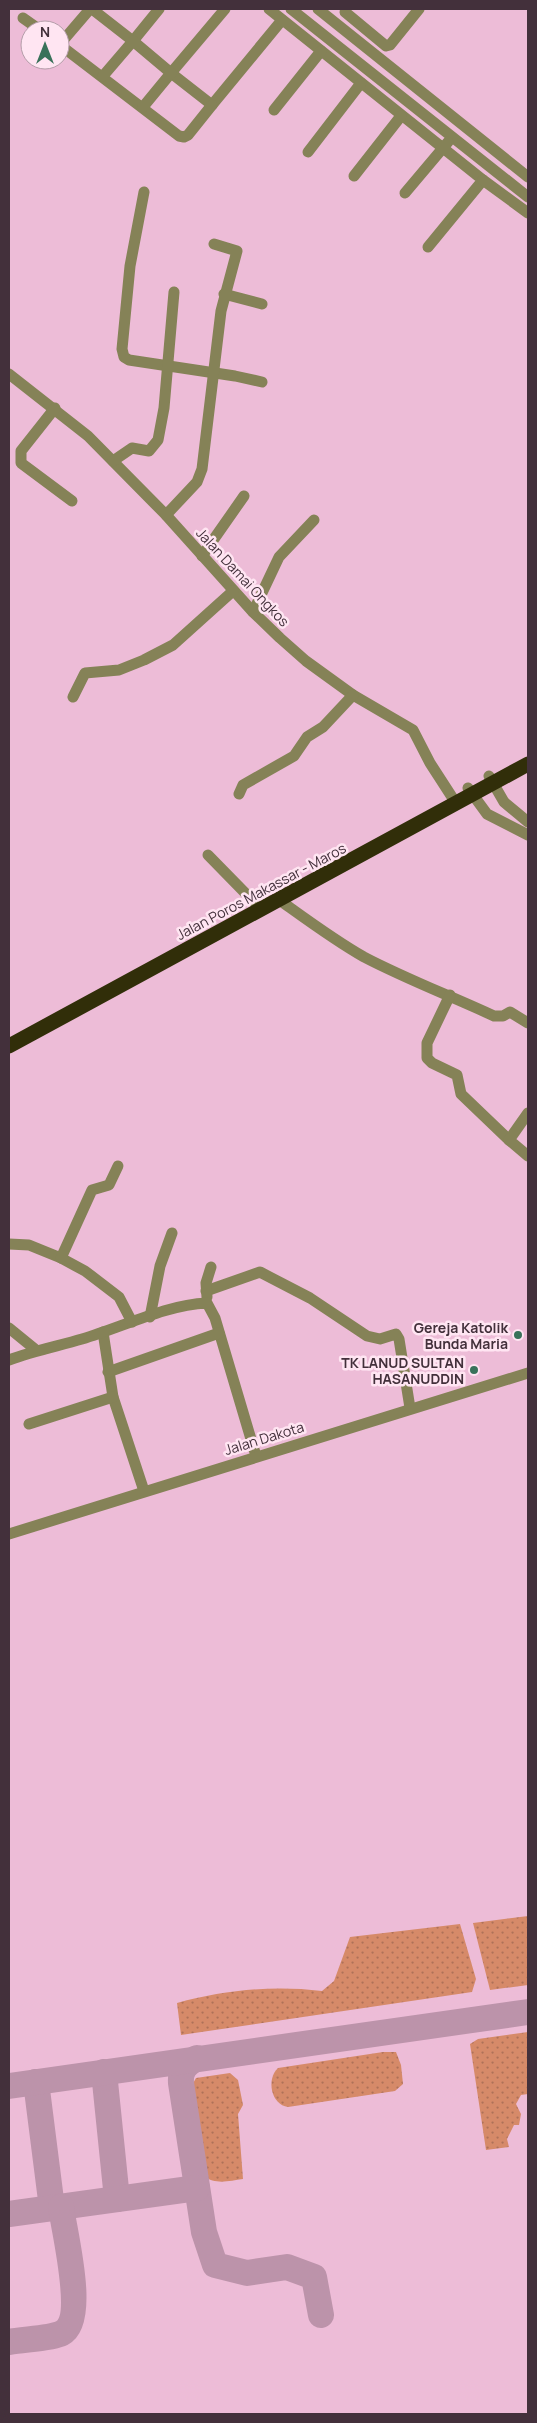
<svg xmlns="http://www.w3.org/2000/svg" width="537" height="2423" viewBox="0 0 537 2423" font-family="Manrope,sans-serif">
  <defs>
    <pattern id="grass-dots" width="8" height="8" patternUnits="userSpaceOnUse" patternTransform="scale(1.25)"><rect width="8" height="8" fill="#d68a69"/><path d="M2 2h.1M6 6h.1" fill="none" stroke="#af7158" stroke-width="1.8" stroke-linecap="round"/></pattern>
  </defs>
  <rect width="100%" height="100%" fill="#edbcd7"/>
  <g fill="url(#grass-dots)">
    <polygon points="528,1916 528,1985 490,1990 473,1923"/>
    <path d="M460,1924L476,1979L472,1992L181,2035L177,2003C225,1990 273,1985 322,1991L334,1981L350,1937Z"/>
    <polygon points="528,2032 528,2094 521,2095 516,2104 521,2114 519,2125 514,2125 507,2139 509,2147 486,2150 470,2044 478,2039"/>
    <path d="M383,2052H396L401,2065L403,2084L395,2091L288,2107C271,2105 266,2079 278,2068Z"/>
    <path d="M230,2073L238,2080L243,2105L238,2114L243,2179C229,2181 215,2185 204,2176L190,2089L196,2078Z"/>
  </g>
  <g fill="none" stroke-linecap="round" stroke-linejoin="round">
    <g stroke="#bc93aa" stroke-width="26">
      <path d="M197,2058C186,2064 180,2070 181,2083L204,2232L215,2265L247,2273L287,2267L314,2277L321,2315"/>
      <polyline points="104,2072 117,2199"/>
      <polyline points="36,2082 52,2208"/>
      <polyline points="9,2086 528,2012"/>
      <polyline points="9,2214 197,2188"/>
      <path d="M9,2342C23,2339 50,2339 62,2333C87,2320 64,2231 61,2207"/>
    </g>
    <g stroke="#858257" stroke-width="11">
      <polyline points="92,9 133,41 159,9"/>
      <polyline points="225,9 171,73 212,105 282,20"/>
      <polyline points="269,9 483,180 428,247"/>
      <polyline points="291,9 528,197"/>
      <polyline points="318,9 528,177"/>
      <polyline points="345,12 386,46 390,45 419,9"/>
      <polyline points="23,18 40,30"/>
      <polyline points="60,44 90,9"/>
      <polyline points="60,45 179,136 184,137 188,135 212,105"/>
      <polyline points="103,76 133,41 171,73 143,107"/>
      <polyline points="274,110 321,51"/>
      <polyline points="308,152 361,83"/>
      <polyline points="354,176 401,116"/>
      <polyline points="483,180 528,213"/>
      <polyline points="144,192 130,266 122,349 124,357 129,360 235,376 262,382"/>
      <polyline points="405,193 448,142"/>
      <polyline points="224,294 262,304"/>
      <polyline points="9,374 88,436 166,515 253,612 280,638 306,661 353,695 413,730 430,763 452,797"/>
      <polyline points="55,408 21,451 21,463 72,501"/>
      <polyline points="113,461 132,448 149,451 158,440 164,408 174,292"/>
      <polyline points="166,515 197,482 202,469 221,311 237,251 214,244"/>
      <polyline points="202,556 244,496"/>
      <polyline points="253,612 279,557 314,520"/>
      <polyline points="73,697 85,673 119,670 144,660 173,645 233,591"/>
      <polyline points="489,776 504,802 528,822"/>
      <polyline points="468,788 487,814 528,835"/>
      <polyline points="239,794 243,785 294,756 307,737 323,727 353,695"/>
      <polyline points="208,855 253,901"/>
      <path d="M278,899C306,919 334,940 364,957C406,979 451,996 494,1016H503L510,1012L528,1023"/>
      <polyline points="450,995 427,1043 427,1058 432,1063 457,1075 461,1094 509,1140"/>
      <polyline points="528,1113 509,1140 528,1156"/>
      <polyline points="9,1244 29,1245 61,1258 85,1271 119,1297 132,1322"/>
      <polyline points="61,1258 92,1190 109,1185 118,1166"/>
      <polyline points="206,1291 260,1272 310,1298 367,1336 380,1339 396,1334 399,1339 410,1408"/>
      <polyline points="207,1297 206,1283 211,1267"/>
      <polyline points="150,1317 160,1266 172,1233"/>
      <polyline points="9,1328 36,1350"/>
      <polyline points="103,1332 113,1397 144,1491"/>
      <path d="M9,1360C33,1351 58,1346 82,1339C123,1327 165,1305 207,1303L215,1318L256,1456"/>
      <polyline points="108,1372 219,1333"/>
      <polyline points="29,1424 113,1397"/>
      <polyline points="9,1534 528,1373"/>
    </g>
    <polyline stroke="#312e09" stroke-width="15" points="9,1046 528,764"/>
  </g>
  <g fill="#39725a" stroke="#ffe5f2" stroke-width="2">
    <circle cx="518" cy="1335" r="5"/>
    <circle cx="474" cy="1370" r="5"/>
  </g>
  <g text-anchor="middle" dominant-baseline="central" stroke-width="5" stroke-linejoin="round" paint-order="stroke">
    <g font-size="14" fill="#43303b" stroke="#ffe5f2">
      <text transform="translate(243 577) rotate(47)">Jalan Damai Ongkos</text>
      <text transform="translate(261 891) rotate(-28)">Jalan Poros Makassar - Maros</text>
      <text transform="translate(264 1438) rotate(-17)">Jalan Dakota</text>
    </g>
    <g font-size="14" font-weight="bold" fill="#43303b" stroke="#ffe5f2" text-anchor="end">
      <text x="508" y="1327">Gereja Katolik<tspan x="508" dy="16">Bunda Maria</tspan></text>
      <text x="464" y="1362">TK LANUD SULTAN<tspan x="464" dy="16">HASANUDDIN</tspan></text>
    </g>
  </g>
  <rect width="537" height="2423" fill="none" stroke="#43303b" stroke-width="20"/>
  <g transform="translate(45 45)"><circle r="24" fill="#ffe5f2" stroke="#b49da9"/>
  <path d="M0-4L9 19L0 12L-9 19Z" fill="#39725a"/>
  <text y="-8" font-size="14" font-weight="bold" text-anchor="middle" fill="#43303b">N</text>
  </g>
</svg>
